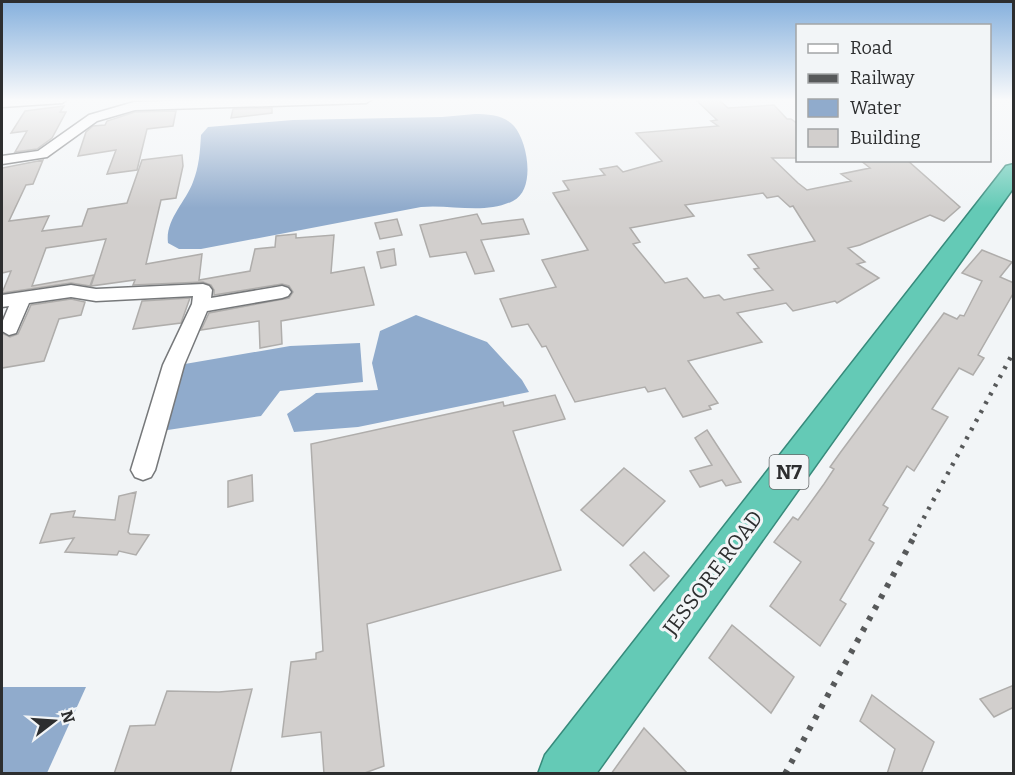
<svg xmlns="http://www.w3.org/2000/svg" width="1015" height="775" viewBox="0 0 1015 775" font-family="Bitter,serif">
  <rect width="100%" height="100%" fill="#f2f5f7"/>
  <g fill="#90abcc">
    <path d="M475,114C488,114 504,115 514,126C528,142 536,190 513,201C484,215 451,204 421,207L201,249H179L168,243C165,220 185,203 193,182C199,167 200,152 201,135L208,127L293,120L442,117Z"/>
    <polygon points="416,315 487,342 522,380 529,392 358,427 294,432 287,414 316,393 378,390 372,363 380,331"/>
    <polygon points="360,343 363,382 280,391 261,416 161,431 179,365 290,346"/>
    <polygon points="2,687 86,687 47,773 2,773"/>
  </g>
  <g fill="#d2cfcd" stroke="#afadab" stroke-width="1.5" fill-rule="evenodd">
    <path d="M695,99H718L728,108L774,105L787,119H791L798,124V158H772L798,183L807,190L851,181L841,174L870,168L860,160H907L960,207L944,221L930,215L860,245L848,248L865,262L857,264L879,278L837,303L835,301L793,311L786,303L737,313L762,342L688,361L718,403L709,406L711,409L683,417L665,388L648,392L645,387L575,402L546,346L542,347L528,324L512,327L500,299L556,287L542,260L588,250L553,193L569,190L563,181L605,175L600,169L617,166L623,172L662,161L636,133L718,126L711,121L717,120ZM763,193L767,198L778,196L790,207L793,206L815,241L748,255L759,268L754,269L773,290L724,300L719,295L704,298L687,278L665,283L633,244L640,242L630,228L694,216L685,205Z"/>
    <polygon points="64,106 60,112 66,112 52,138 37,149 15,152 27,131 11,133 25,111"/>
    <polygon points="272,108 272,113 231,118 233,109"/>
    <polygon points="176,111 173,126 147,129 137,170 107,174 116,150 78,156 86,132 93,126 105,125 107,121 135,112"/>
    <polygon points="182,155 183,166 176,198 161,200 146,264 202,254 199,280 250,271 255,249 275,247 276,236 296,234 296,238 334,235 331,273 364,267 374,305 281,321 282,344 260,348 259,321 201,330 209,313 289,298 293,292 289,286 282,284 214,295 214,290 211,285 203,282 133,285 135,280 91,286 106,239 46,248 32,286 94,275 90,286 71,283 2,293 11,271 2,273 2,168 43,160 33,184 26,185 9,221 49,216 42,231 82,226 88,209 127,203 142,160"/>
    <polygon points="477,214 482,224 523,219 529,234 481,240 494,271 475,274 466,252 430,257 420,225"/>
    <polygon points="397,219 402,235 380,239 375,223"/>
    <polygon points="394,249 396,265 381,268 377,252"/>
    <polygon points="982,250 1012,262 1000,277 1014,283 1014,292 978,355 984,358 973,375 959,368 932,409 948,417 914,471 907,466 883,505 888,508 869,540 874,543 840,600 846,604 820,646 770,606 801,562 774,542 793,517 798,520 824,484 834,469 830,467 840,453 944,313 957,319 960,315 964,316 982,281 962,273"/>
    <polygon points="190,298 181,323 133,329 142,301"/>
    <polygon points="71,299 85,302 81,315 59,319 44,361 2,368 2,333 10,337 18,334 31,305"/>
    <polygon points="555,395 565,419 513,431 561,570 367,624 384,766 362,774 324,774 321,732 282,737 291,662 316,659 316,653 323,651 311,444 503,402 504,406"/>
    <polygon points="707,430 741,482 726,486 722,480 700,487 690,471 712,465 695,438"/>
    <polygon points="624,468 665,501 623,546 581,510"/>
    <polygon points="252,475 253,501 228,507 228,481"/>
    <polygon points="136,492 128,532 130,534 149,535 136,555 119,551 117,555 65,552 74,538 40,543 51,514 75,511 73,517 115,520 119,496"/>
    <polygon points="644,552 669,576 654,591 630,565"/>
    <polygon points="732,625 794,677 771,713 709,658"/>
    <polygon points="1014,685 1014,707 994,717 980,699"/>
    <polygon points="252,689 230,774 114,774 130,726 155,725 167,691 219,692"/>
    <polygon points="872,695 934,742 921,774 887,774 895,749 860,721"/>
    <polygon points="644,728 688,774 611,774"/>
  </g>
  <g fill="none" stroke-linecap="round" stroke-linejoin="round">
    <g stroke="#76787a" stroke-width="3">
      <g id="minor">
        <polygon points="2,99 68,99 62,103 2,107"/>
        <polygon points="241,99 372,99 366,103 135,110 97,121 47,157 2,164 2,156 38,151 89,115 134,102"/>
        <polygon points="203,284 209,286 212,290 211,298 282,286 288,288 291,292 288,296 282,298 207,311 184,365 155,470 151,477 143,480 135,477 131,470 163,365 192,304 193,296 96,301 71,297 29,303 16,333 9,335 2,331 2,323 9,306 2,307 2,295 71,285 96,289"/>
      </g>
    </g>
    <g stroke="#378a7b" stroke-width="3">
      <polygon id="trunk" points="1014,164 1014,187 596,774 538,774 545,755 1006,166"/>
    </g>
    <use href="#minor" fill="#fff" fill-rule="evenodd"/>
    <use href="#trunk" fill="#64cab6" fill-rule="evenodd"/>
    <polyline stroke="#57595a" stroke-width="4.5" stroke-dasharray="3 7" stroke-linecap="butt" points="914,536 1014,351"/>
    <polyline stroke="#57595a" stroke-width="6" stroke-dasharray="4.5 8" stroke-linecap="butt" points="785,774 915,535"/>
  </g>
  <linearGradient id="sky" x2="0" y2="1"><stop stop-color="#85b0dd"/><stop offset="0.48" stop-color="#f9fafb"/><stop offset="1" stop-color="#f9fafb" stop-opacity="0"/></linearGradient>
  <rect width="1015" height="208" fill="url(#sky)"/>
  <g text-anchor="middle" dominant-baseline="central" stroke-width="6" stroke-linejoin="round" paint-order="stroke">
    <rect fill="#f2f5f7" stroke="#686a6b" stroke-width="1.5" x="769.5" y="455" width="39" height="34" rx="4.5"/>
    <g font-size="20" font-weight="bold" fill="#2d2e2f">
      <text x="789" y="472">N7</text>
    </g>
    <g font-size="21" fill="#2d2e2f" stroke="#f2f5f7">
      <text transform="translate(713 573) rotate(-53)">JESSORE ROAD</text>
    </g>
  </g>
  <rect width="1015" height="775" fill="none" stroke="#2d2e2f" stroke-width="6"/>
  <rect x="796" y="24" width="195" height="138" fill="#f2f5f7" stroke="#a3a5a7" stroke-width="1.5"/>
  <rect x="808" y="44" width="30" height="9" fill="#ffffff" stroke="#a3a5a7" stroke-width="1.5"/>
  <text x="850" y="54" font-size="18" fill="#2d2e2f">Road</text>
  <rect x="808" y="74" width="30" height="9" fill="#57595a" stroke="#a3a5a7" stroke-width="1.5"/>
  <text x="850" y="84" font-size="18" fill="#2d2e2f">Railway</text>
  <rect x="808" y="99" width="30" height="18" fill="#90abcc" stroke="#a3a5a7" stroke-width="1.5"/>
  <text x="850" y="114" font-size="18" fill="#2d2e2f">Water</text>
  <rect x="808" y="129" width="30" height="18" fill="#d2cfcd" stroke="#a3a5a7" stroke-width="1.5"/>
  <text x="850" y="144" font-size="18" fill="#2d2e2f">Building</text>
  <g transform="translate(54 721) rotate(73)" stroke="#f2f5f7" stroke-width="4.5" paint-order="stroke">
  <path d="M0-4.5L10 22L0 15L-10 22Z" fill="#2d2e2f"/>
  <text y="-9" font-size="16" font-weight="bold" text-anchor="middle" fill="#2d2e2f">N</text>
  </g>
</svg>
